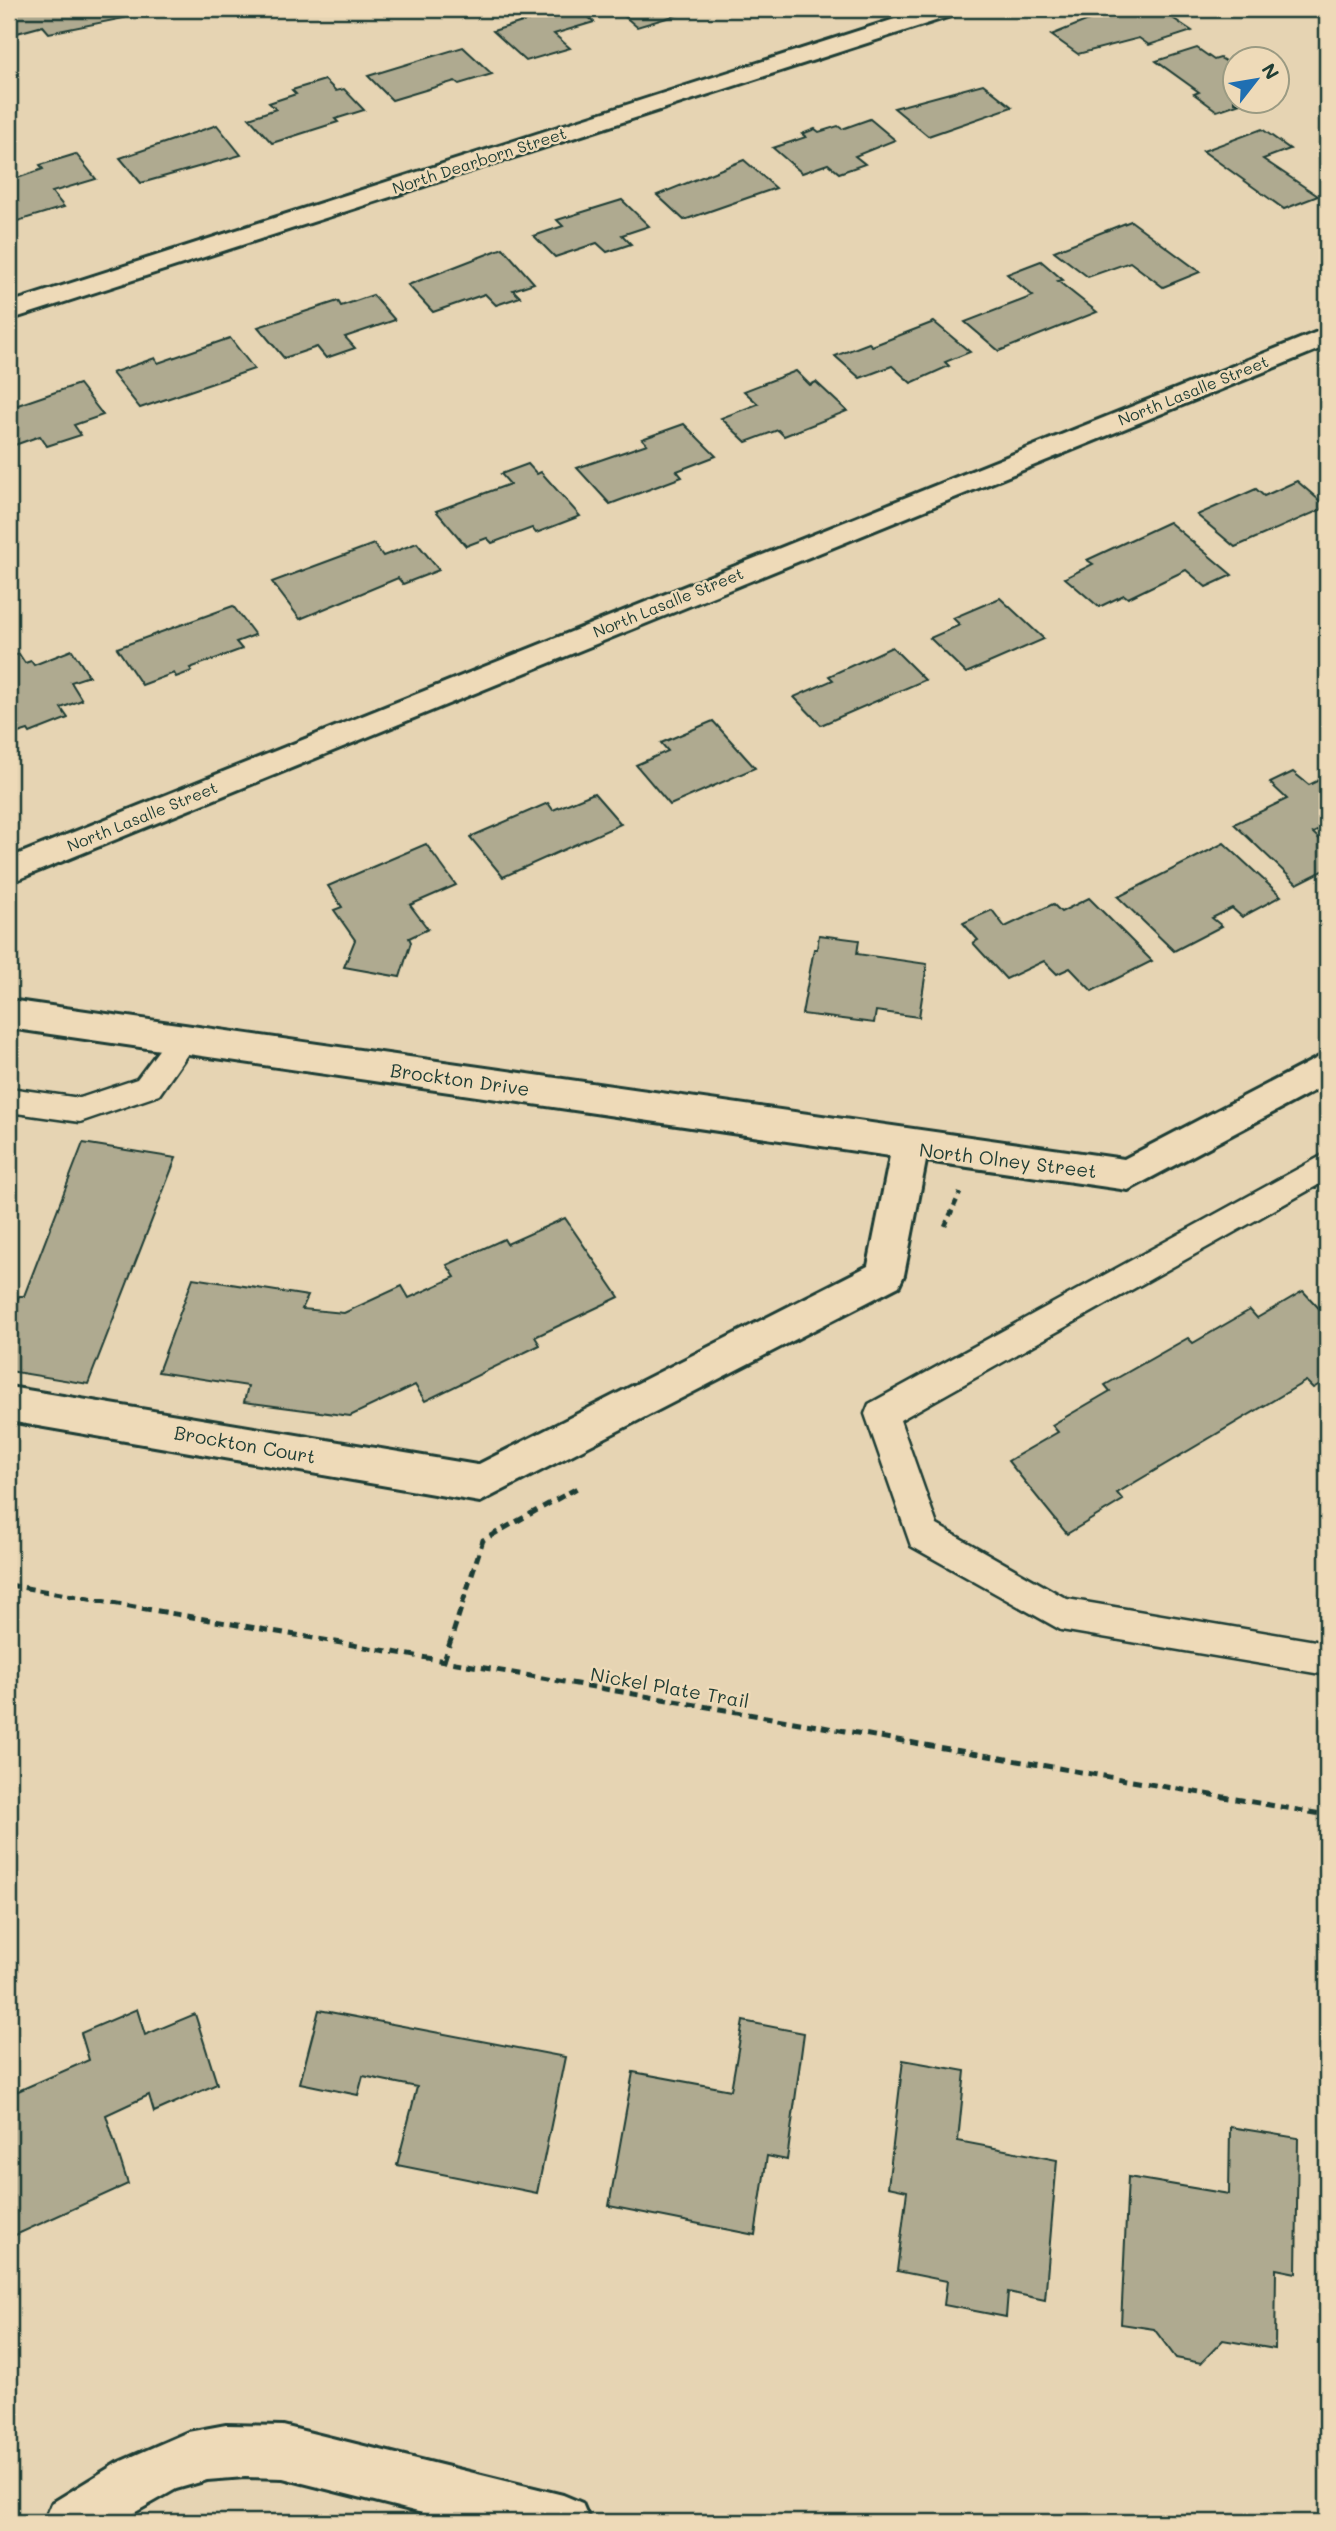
<svg xmlns="http://www.w3.org/2000/svg" width="1336" height="2531" viewBox="0 0 1336 2531" font-family="Mali,sans-serif">
  <rect width="100%" height="100%" fill="#e6d4b3"/>
  <filter id="ink" filterUnits="userSpaceOnUse"><feTurbulence type="fractalNoise" baseFrequency=".0143" numOctaves="2"/><feDisplacementMap in="SourceGraphic" scale="14" xChannelSelector="R" yChannelSelector="G"/><feConvolveMatrix kernelMatrix="1 2 1 2 8 2 1 2 1" color-interpolation-filters="sRGB"/></filter>
  <g filter="url(#ink)">
    <g fill="#afaa90" stroke="#1f3d34" stroke-width="2">
      <polygon points="9,9 115,9 124,18 49,33 43,26 17,33 9,24"/>
      <polygon points="547,9 579,9 594,22 554,34 570,48 526,61 493,31 542,16 538,12"/>
      <polygon points="616,9 697,9 637,27"/>
      <polygon points="1116,9 1159,9 1192,31 1149,45 1139,38 1078,54 1051,35"/>
      <polygon points="463,47 492,74 459,84 455,81 392,100 368,76"/>
      <polygon points="1197,48 1214,60 1220,58 1234,66 1234,81 1225,84 1234,91 1234,102 1243,102 1217,111 1194,94 1199,92 1156,61"/>
      <polygon points="325,80 336,91 344,89 364,110 335,119 338,122 272,143 249,118 276,109 269,103 296,94 292,90"/>
      <polygon points="983,84 1012,107 928,136 894,108"/>
      <polygon points="870,119 895,140 855,156 865,164 839,173 828,164 802,173 773,148 806,137 802,134 815,129 819,132 838,126 842,129"/>
      <polygon points="217,125 241,155 141,183 120,158"/>
      <polygon points="1262,129 1290,149 1263,159 1318,196 1284,209 1203,151"/>
      <polygon points="76,154 96,179 52,192 64,207 11,223 9,181 43,169 40,165"/>
      <polygon points="744,160 776,188 684,220 657,195"/>
      <polygon points="622,200 649,226 622,235 631,244 607,252 597,243 555,257 534,236 563,226 557,220"/>
      <polygon points="1131,221 1200,272 1163,287 1130,262 1088,277 1054,251"/>
      <polygon points="503,248 534,283 513,290 520,297 496,305 485,294 433,312 408,285"/>
      <polygon points="1041,261 1063,280 1058,281 1097,312 999,351 965,322 1033,296 1007,274"/>
      <polygon points="373,295 395,320 345,337 355,348 326,358 317,347 284,358 258,327 338,301 341,306"/>
      <polygon points="934,322 970,352 945,362 949,366 911,383 892,366 860,378 835,356 869,343 872,346"/>
      <polygon points="230,338 254,369 140,408 112,373 155,358 158,363"/>
      <polygon points="796,371 810,385 816,382 847,411 784,436 778,430 746,442 721,418 758,404 744,391"/>
      <polygon points="79,384 103,415 74,425 81,435 47,446 40,436 9,447 9,408"/>
      <polygon points="684,424 716,456 677,471 682,477 610,504 577,468 647,444 642,439"/>
      <polygon points="528,464 537,474 541,472 580,516 536,533 532,528 492,543 487,538 466,546 436,511 510,484 501,474"/>
      <polygon points="1297,481 1327,507 1235,547 1197,515 1256,489 1264,496"/>
      <polygon points="1169,522 1232,575 1206,587 1186,570 1128,598 1124,595 1099,607 1065,578 1093,564 1087,560"/>
      <polygon points="417,543 439,570 403,584 398,578 300,619 272,582 374,544 383,556"/>
      <polygon points="1000,598 1044,639 966,673 930,638 960,625 953,618"/>
      <polygon points="233,606 255,635 236,642 242,649 190,668 192,671 176,677 174,673 142,685 117,648"/>
      <polygon points="892,647 925,680 821,725 794,697 833,680 829,676"/>
      <polygon points="72,650 89,676 71,682 82,700 61,708 68,718 30,733 28,730 9,736 9,657 19,654 25,663 31,661 34,665"/>
      <polygon points="713,721 755,768 670,805 636,765 668,751 661,743"/>
      <polygon points="1293,772 1309,785 1327,776 1327,826 1313,833 1327,846 1327,869 1297,884 1234,824 1287,799 1270,783"/>
      <polygon points="594,793 621,824 503,877 470,837 548,803 553,810"/>
      <polygon points="1224,843 1281,896 1242,917 1232,908 1212,918 1222,926 1174,951 1118,897"/>
      <polygon points="426,844 456,885 410,905 428,929 409,938 411,942 400,977 344,967 355,940 334,910 342,907 328,886"/>
      <polygon points="1089,898 1152,961 1092,991 1070,968 1057,974 1044,961 1006,979 973,943 978,940 963,923 992,910 1005,927 1053,904 1061,912"/>
      <polygon points="819,935 859,940 857,954 927,964 919,1017 876,1011 874,1023 802,1014 814,949 817,949"/>
      <polygon points="83,1143 176,1158 88,1384 9,1371 9,1320 19,1296 24,1296"/>
      <polygon points="565,1218 619,1297 535,1337 540,1345 425,1401 415,1385 350,1416 244,1402 248,1386 158,1372 193,1278 308,1296 302,1309 344,1313 402,1286 409,1298 455,1277 447,1265 504,1239 507,1244"/>
      <polygon points="1303,1291 1327,1317 1327,1380 1313,1388 1306,1381 1117,1493 1123,1500 1067,1534 1008,1461 1058,1432 1052,1425 1110,1391 1105,1385 1188,1338 1193,1343 1250,1310 1257,1318"/>
      <polygon points="137,2009 145,2035 195,2014 217,2084 154,2112 149,2095 106,2115 128,2184 9,2238 9,2095 89,2060 81,2033"/>
      <polygon points="319,2010 565,2057 537,2193 397,2165 417,2087 363,2076 358,2095 300,2083"/>
      <polygon points="743,2021 804,2033 787,2160 767,2156 755,2235 609,2206 633,2072 731,2090"/>
      <polygon points="903,2060 965,2071 958,2141 1057,2160 1045,2300 1008,2292 1006,2317 944,2305 947,2281 897,2271 907,2191 888,2187"/>
      <polygon points="1230,2127 1298,2138 1296,2273 1276,2269 1275,2349 1223,2340 1201,2363 1176,2358 1154,2329 1121,2324 1128,2177 1229,2194"/>
    </g>
    <g fill="none" stroke-linecap="round" stroke-linejoin="round">
      <g stroke="#1f3d34" stroke-width="5">
        <g id="lane">
          <polygon points="183,1028 193,1031 198,1039 159,1095 80,1122 9,1112 9,1088 80,1098 137,1079 173,1031"/>
          <polygon points="1327,1153 1327,1180 900,1420 937,1525 1067,1599 1327,1643 1327,1675 1061,1630 911,1546 865,1414 869,1404"/>
        </g>
      </g>
      <g stroke="#1f3d34" stroke-width="6">
        <g id="street">
          <polygon points="926,9 961,9 957,14 9,320 9,303"/>
          <polygon points="1327,328 1327,346 9,883 9,858"/>
          <polygon points="9,1000 1124,1159 1327,1053 1327,1084 1128,1190 926,1161 904,1275 899,1286 480,1502 9,1421 9,1387 477,1465 868,1266 890,1156 9,1028"/>
          <polygon points="226,2425 283,2426 563,2495 582,2503 590,2522 458,2522 283,2478 245,2477 207,2480 176,2489 118,2522 44,2522 52,2503 117,2463 188,2432"/>
        </g>
      </g>
      <polyline stroke="#1f3d34" stroke-width="4.5" stroke-dasharray="6 5" stroke-linecap="butt" points="945,1226 960,1193"/>
      <g stroke="#1f3d34" stroke-width="5" stroke-dasharray="9 6" stroke-linecap="butt">
        <polyline points="9,1585 1327,1815"/>
        <polyline points="444,1661 483,1540 579,1487"/>
      </g>
      <use href="#lane" fill="#eedab8" fill-rule="evenodd"/>
      <use href="#street" fill="#eedab8" fill-rule="evenodd"/>
    </g>
  </g>
  <g text-anchor="middle" dominant-baseline="central" stroke-width="5" stroke-linejoin="round" paint-order="stroke">
    <g font-size="16" fill="#1f3d34" stroke="#eedab8">
      <text transform="translate(479 160) rotate(-18)">North Dearborn Street</text>
      <text transform="translate(1193 390) rotate(-22)">North Lasalle Street</text>
      <text transform="translate(668 602) rotate(-22)">North Lasalle Street</text>
      <text transform="translate(142 816) rotate(-22)">North Lasalle Street</text>
    </g>
    <g font-size="19" fill="#1f3d34" stroke="#eedab8">
      <text transform="translate(460 1079) rotate(8)">Brockton Drive</text>
      <text transform="translate(1008 1160) rotate(7)">North Olney Street</text>
      <text transform="translate(245 1444) rotate(10)">Brockton Court</text>
      <text transform="translate(670 1687) rotate(10)">Nickel Plate Trail</text>
    </g>
  </g>
  <rect width="1336" height="2531" fill="none" stroke="#eedab8" stroke-width="35"/>
  <rect x="18" y="18" width="1301" height="2496" fill="none" stroke="#1f3d34" stroke-width="2.5" filter="url(#ink)"/>
  <g transform="translate(1256 80) rotate(59)"><circle r="33" fill="#eedab8" stroke="#9b9b83" stroke-width="2"/>
  <path d="M0-5L12 26L0 18L-12 26Z" fill="#1f6fb2"/>
  <text y="-10" font-size="19" font-weight="bold" text-anchor="middle" fill="#1f3d34">N</text>
  </g>
</svg>
